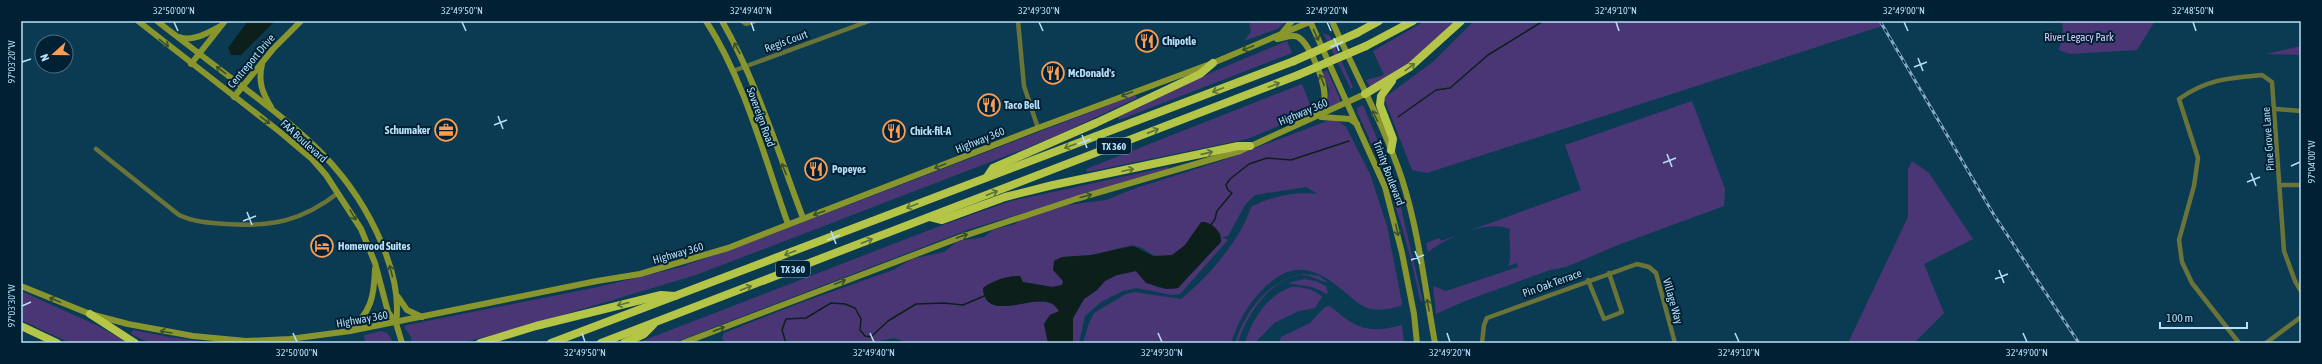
<svg xmlns="http://www.w3.org/2000/svg" width="2322" height="364" viewBox="0 0 2322 364" font-family="'Asap Condensed',sans-serif">
  <rect width="100%" height="100%" fill="#0b3b53"/>
  <g fill="#4b3675">
    <polygon points="1249,21 1287,21 1277,29 1244,41 1251,32"/>
    <polygon points="1425,21 1459,21 1410,63 1371,88 1366,80 1384,75 1373,51"/>
    <polygon points="1474,21 1880,21 1882,26 1427,173 1412,170 1384,98 1434,61"/>
    <polygon points="2062,21 2155,21 2137,50 2070,54 2059,50 2063,31"/>
    <polygon points="1323,33 1330,36 1353,87 1351,89"/>
    <polygon points="1287,41 1292,53 1119,120 1118,117 1217,70"/>
    <polygon points="2301,46 2301,55 2266,54"/>
    <polygon points="1327,70 1340,99 1340,103 1327,109 1329,89 1322,73"/>
    <polygon points="1302,84 1313,112 1247,139 1087,172 1086,169"/>
    <polygon points="1135,95 1137,98 1060,134 1024,149 696,275 512,330 461,343 412,343 411,337 404,327 407,325 598,287 681,267 765,237"/>
    <path d="M1692,101L1725,189L1724,206L1618,245L1566,267L1550,270L1465,301L1436,314L1433,286L1446,291L1518,267L1517,263L1508,266C1513,255 1508,241 1510,229C1487,219 1446,238 1428,252L1426,243L1439,238L1441,241L1581,190L1565,145Z"/>
    <path d="M1363,105L1395,182L1423,302L1420,300C1406,231 1388,178 1358,114L1357,108Z"/>
    <path d="M1330,120L1338,121L1346,127L1370,174L1387,226L1402,303L1401,306C1390,309 1377,312 1365,307C1356,303 1349,295 1341,289C1315,267 1293,261 1266,286C1249,302 1238,321 1231,343H1083L1089,323L1094,313L1126,294L1134,292L1181,299C1209,276 1240,241 1251,207C1272,196 1295,191 1318,194L1306,187L1255,195L1245,205L1228,236L1222,237L1228,240L1180,294L1172,295L1136,288L1123,291L1101,302L1085,316L1079,343H1073V318L1084,299L1097,290L1104,281L1117,275L1136,271C1146,284 1160,292 1178,288L1212,249L1220,244L1221,234L1205,222C1191,230 1186,252 1170,256C1150,260 1150,249 1136,246C1128,244 1101,254 1091,255C1079,257 1064,254 1054,261L1058,275L1063,281L1062,285L1052,287L1023,282L1020,276C1006,276 995,282 983,288C985,323 1030,295 1050,303C1054,304 1057,308 1060,311L1050,315L1044,324L1048,343H907L894,338L869,343H725L722,338L724,333L803,302L893,270L912,259L944,252L958,241L984,237L993,230L1015,224L1020,220L1068,205L1106,200L1136,188L1221,161Z"/>
    <polygon points="1912,161 1929,173 1973,239 1924,264 1944,313 1914,343 1848,343 1908,217 1908,170"/>
    <polygon points="1168,167 1169,169 970,229 673,343 637,343 940,226 1011,201"/>
    <path d="M1304,274L1319,276L1328,282C1321,282 1312,275 1302,275C1271,277 1246,315 1238,343H1235C1245,312 1269,278 1304,274Z"/>
    <path d="M1304,279L1315,281L1326,286L1328,293L1326,294C1313,285 1302,286 1288,283Z"/>
    <path d="M1291,287C1301,287 1315,288 1322,297L1315,308L1299,311L1274,323L1255,343H1245C1252,319 1267,296 1291,287Z"/>
    <polygon points="21,291 96,325 129,343 70,343 21,320"/>
    <path d="M1330,306C1356,329 1368,334 1402,325L1404,343H1288L1285,341L1279,343L1281,337L1310,323L1325,307Z"/>
    <polygon points="133,330 169,337 216,343 150,343 131,334"/>
    <polygon points="381,331 387,333 394,343 365,343 364,335"/>
  </g>
  <g fill="#0d1f1a">
    <polygon points="248,21 275,21 241,55 231,55 228,48"/>
    <path d="M1201,222C1212,221 1222,232 1221,242L1178,288L1167,289L1146,283L1136,271L1117,275L1105,281L1097,290L1084,299L1073,318V343H1048L1044,324L1050,315L1059,311C1057,308 1054,304 1050,303C1030,295 985,323 983,288C994,280 1006,276 1020,276L1023,282L1052,287L1062,285L1063,281L1053,270L1054,261L1062,257L1091,255L1133,246L1153,256L1172,255L1185,245Z"/>
  </g>
  <g fill="none" stroke-linecap="round" stroke-linejoin="round">
    <g stroke="#0d1f1a" stroke-width="1.5">
      <polyline points="1398,117 1436,90 1450,88 1488,55 1543,21"/>
      <polyline points="1210,226 1215,219 1217,211 1232,193 1228,190 1226,185 1230,179 1249,164 1267,158 1291,160 1349,141"/>
      <polyline points="786,343 782,330 786,319 806,318 831,303 845,304 855,308 861,319 860,330 865,336 871,337 888,321 916,304 944,303 963,305 984,296"/>
    </g>
    <g stroke="#6b7438" stroke-width="4.5">
      <polyline points="742,21 746,24 755,21"/>
      <polyline points="1018,21 1024,86 1038,128"/>
      <polyline points="733,71 869,21"/>
      <polyline points="2276,109 2301,111"/>
      <path d="M96,149L179,215C194,222 210,223 227,224C272,227 302,221 338,193"/>
      <polyline points="2281,185 2301,185"/>
      <polyline points="1588,280 1604,319 1622,312 1609,273"/>
      <polyline points="1482,343 1484,325 1487,318 1637,264 1649,267 1656,273 1675,343"/>
      <path d="M2239,343L2192,283L2182,262L2179,240L2194,186L2198,158L2179,99C2207,79 2229,78 2262,75L2272,82L2284,251L2295,281L2301,291"/>
      <polyline points="2266,343 2301,317"/>
    </g>
    <g stroke="#89962d" stroke-width="6">
      <polyline points="138,21 280,132 312,159 326,175 361,229 375,263 388,312 396,323 402,343"/>
      <path d="M157,21C185,43 214,65 243,87C304,134 351,170 382,244C392,268 400,296 396,323"/>
      <path d="M706,21C745,81 764,157 788,224"/>
      <path d="M722,21C757,82 778,152 803,218"/>
      <polyline points="1310,21 1385,187 1402,253 1414,314 1417,343"/>
      <path d="M1332,21C1355,73 1384,125 1402,179C1419,232 1425,289 1435,343"/>
      <polyline points="1283,32 1292,21"/>
      <path d="M179,37C193,42 207,33 219,27"/>
      <path d="M1277,39C1284,38 1292,34 1298,37C1311,44 1330,91 1323,105C1317,116 1302,116 1293,125"/>
      <polyline points="191,64 225,21"/>
      <path d="M262,64C258,82 262,92 271,107"/>
      <polyline points="234,97 273,49 301,21"/>
      <polyline points="1321,117 1350,119 1357,124"/>
      <polyline points="21,286 90,314 128,324 193,336 246,341 290,339 350,331 597,281 640,274 728,248 1038,128 1213,63 1312,21"/>
      <polyline points="398,297 407,310 422,317"/>
      <path d="M350,331C371,311 374,298 375,269"/>
      <polyline points="683,343 961,237 1076,199 1240,151 1365,94"/>
    </g>
    <g stroke="#b5c547" stroke-width="8">
      <polyline points="1357,33 1379,21"/>
      <polyline points="1366,46 1413,21"/>
      <polyline points="1365,94 1410,67 1461,21"/>
      <polyline points="1391,150 1393,139 1380,105 1381,96 1392,81"/>
      <polyline points="987,177 993,168 1096,123 1200,74 1213,63"/>
      <polyline points="930,217 942,220 1005,197 1053,185 1238,146 1250,146"/>
      <polyline points="90,314 135,343"/>
      <polyline points="21,326 57,343"/>
      <polyline points="480,343 536,326 661,295 675,296"/>
      <polyline points="551,343 1294,61"/>
      <polyline points="601,343 1298,75"/>
      <polyline points="624,343 644,334 653,325"/>
    </g>
    <g stroke="#82acc5" stroke-width="3">
      <polyline id="rail" points="1880,21 1994,215 2079,343"/>
    </g>
    <use href="#rail" stroke="#002133" stroke-width="1.5" stroke-dasharray="4.5" stroke-linecap="butt"/>
    <g stroke="#b5c547" stroke-width="8">
      <polyline points="1294,61 1357,33"/>
      <polyline points="1298,75 1366,46"/>
    </g>
  </g>
  <defs><path id="oneway-shaft" d="M-6 0H5M1.5-3L5.5 0L1.5 3" fill="none" stroke-width="1.6" stroke-linecap="round" stroke-linejoin="round"/></defs>
  <g stroke="#375031">
    <use href="#oneway-shaft" transform="translate(1316 35) rotate(65)"/>
    <use href="#oneway-shaft" transform="translate(164 43) rotate(38)"/>
    <use href="#oneway-shaft" transform="translate(737 48) rotate(-118)"/>
    <use href="#oneway-shaft" transform="translate(1248 48) rotate(158)"/>
    <use href="#oneway-shaft" transform="translate(221 70) rotate(-143)"/>
    <use href="#oneway-shaft" transform="translate(1322 80) rotate(-112)"/>
    <use href="#oneway-shaft" transform="translate(1127 94) rotate(159)"/>
    <use href="#oneway-shaft" transform="translate(1375 116) rotate(-115)"/>
    <use href="#oneway-shaft" transform="translate(265 120) rotate(37)"/>
    <use href="#oneway-shaft" transform="translate(940 166) rotate(158)"/>
    <use href="#oneway-shaft" transform="translate(784 169) rotate(-111)"/>
    <use href="#oneway-shaft" transform="translate(1086 196) rotate(-15)"/>
    <use href="#oneway-shaft" transform="translate(819 213) rotate(160)"/>
    <use href="#oneway-shaft" transform="translate(353 215) rotate(60)"/>
    <use href="#oneway-shaft" transform="translate(1397 230) rotate(77)"/>
    <use href="#oneway-shaft" transform="translate(962 236) rotate(-19)"/>
    <use href="#oneway-shaft" transform="translate(391 271) rotate(-105)"/>
    <use href="#oneway-shaft" transform="translate(840 282) rotate(-21)"/>
    <use href="#oneway-shaft" transform="translate(55 300) rotate(-157)"/>
    <use href="#oneway-shaft" transform="translate(1428 305) rotate(-100)"/>
    <use href="#oneway-shaft" transform="translate(719 329) rotate(-21)"/>
    <use href="#oneway-shaft" transform="translate(166 332) rotate(-171)"/>
  </g>
  <g stroke="#5a733d">
    <use href="#oneway-shaft" transform="translate(1410 67) rotate(-37)"/>
    <use href="#oneway-shaft" transform="translate(1274 85) rotate(-21)"/>
    <use href="#oneway-shaft" transform="translate(1218 90) rotate(159)"/>
    <use href="#oneway-shaft" transform="translate(1153 131) rotate(-21)"/>
    <use href="#oneway-shaft" transform="translate(1070 146) rotate(160)"/>
    <use href="#oneway-shaft" transform="translate(1207 153) rotate(-13)"/>
    <use href="#oneway-shaft" transform="translate(1128 170) rotate(-12)"/>
    <use href="#oneway-shaft" transform="translate(992 193) rotate(-21)"/>
    <use href="#oneway-shaft" transform="translate(912 206) rotate(159)"/>
    <use href="#oneway-shaft" transform="translate(867 241) rotate(-21)"/>
    <use href="#oneway-shaft" transform="translate(790 253) rotate(159)"/>
    <use href="#oneway-shaft" transform="translate(746 288) rotate(-21)"/>
    <use href="#oneway-shaft" transform="translate(623 304) rotate(166)"/>
  </g>
  <path fill="none" stroke="#b7dff8" stroke-width="1.5" d="M174,22L178,31M462,22L466,31M751,22L754,31M1039,22L1043,31M1327,22L1331,31M1616,22L1619,31M1904,22L1908,31M2193,22L2196,31M1334,38L1339,51M1330,47L1343,42M1918,58L1923,71M22,62L31,59M1914,67L1927,62M498,116L503,129M494,125L507,120M1082,135L1087,148M1078,144L1091,139M1667,154L1672,167M1663,163L1676,158M2291,166L2300,162M2251,173L2256,186M2247,182L2260,177M247,212L252,225M243,221L256,216M831,231L836,244M827,240L840,235M1415,251L1420,264M1411,260L1424,255M1999,270L2004,283M1995,279L2008,274M22,306L31,302M293,333L297,342M582,333L585,342M870,333L874,342M1158,333L1162,342M1447,333L1450,342M1735,333L1739,342M2023,333L2027,342"/>
  <defs>
    <g id="restaurant-ring" transform="scale(1.15)"><circle r="9.5" fill="#002133" stroke="#fc9d54" stroke-width="1.5"/><path d="M-5-6h1v4h1v-4h1v4h1v-4h1v5L-1.5 .5V6h-2V.5L-5-1ZM5-6V6H3V1.5H1.5Q1.5-4 5-6Z" fill="#fc9d54"/></g>
    <g id="office-ring" transform="scale(1.15)"><circle r="9.5" fill="#002133" stroke="#fc9d54" stroke-width="1.5"/><path d="M-6-3h4V-5.5h4V-3h4V5H-6ZM-1-4.5V-3h2v-1.5ZM-6 0V1H6V0Z" fill="#fc9d54"/></g>
    <g id="hotel-ring" transform="scale(1.15)"><circle r="9.5" fill="#002133" stroke="#fc9d54" stroke-width="1.5"/><path d="M-6-4.5h1.5V1H6V5H4.5V3h-9V5H-6ZM-4 0a1.8 1.8 0 1 1 3.6 0ZM.5 0V-2.5h3Q6-2.5 6 0Z" fill="#fc9d54"/></g>
  </defs>
  <g fill-rule="evenodd">
    <use href="#restaurant-ring" x="1147" y="41"/>
    <use href="#restaurant-ring" x="1053" y="73"/>
    <use href="#restaurant-ring" x="989" y="105"/>
    <use href="#office-ring" x="446" y="130"/>
    <use href="#restaurant-ring" x="894" y="131"/>
    <use href="#restaurant-ring" x="816" y="169"/>
    <use href="#hotel-ring" x="322" y="246"/>
  </g>
  <g text-anchor="middle" dominant-baseline="central" stroke-width="4" stroke-linejoin="round" paint-order="stroke">
    <g fill="#002133" stroke="#80a6bd" stroke-width="1">
      <rect x="1097" y="138" width="34" height="16" rx="3"/>
      <rect x="776" y="261" width="34" height="16" rx="3"/>
    </g>
    <g font-size="10" font-weight="bold" fill="#b7dff8">
      <text x="1114" y="146">TX 360</text>
      <text x="793" y="269">TX 360</text>
    </g>
    <g font-size="11" fill="#d8cefb" stroke="#002133">
      <text x="2079" y="37">River Legacy Park</text>
    </g>
    <g font-size="11" fill="#b7dff8" stroke="#002133">
      <text transform="translate(786 41) rotate(-20)">Regis Court</text>
      <text transform="translate(251 61) rotate(-50)">Centreport Drive</text>
      <text transform="translate(1303 112) rotate(-23)">Highway 360</text>
      <text transform="translate(761 117) rotate(70)">Sovereign Road</text>
      <text transform="translate(2268 139) rotate(-94)">Pine Grove Lane</text>
      <text transform="translate(980 140) rotate(-22)">Highway 360</text>
      <text transform="translate(304 141) rotate(42)">FAA Boulevard</text>
      <text transform="translate(1389 173) rotate(69)">Trinity Boulevard</text>
      <text transform="translate(678 253) rotate(-16)">Highway 360</text>
      <text transform="translate(1552 283) rotate(-20)">Pin Oak Terrace</text>
      <text transform="translate(1673 301) rotate(74)">Village Way</text>
      <text transform="translate(362 319) rotate(-10)">Highway 360</text>
    </g>
    <g font-size="11" font-weight="bold" fill="#b7dff8" stroke="#002133" text-anchor="start">
      <text x="1162" y="41">Chipotle</text>
      <text x="1068" y="73">McDonald's</text>
      <text x="1004" y="105">Taco Bell</text>
      <text x="430" y="130" text-anchor="end">Schumaker</text>
      <text x="910" y="131">Chick-fil-A</text>
      <text x="832" y="169">Popeyes</text>
      <text x="338" y="246">Homewood Suites</text>
    </g>
  </g>
  <rect width="2322" height="364" fill="none" stroke="#002133" stroke-width="44"/>
  <g transform="translate(54 54) rotate(249)"><circle r="19" fill="#002133" stroke="#496d82"/>
  <path d="M0-3L7 15L0 10L-7 15Z" fill="#fc9d54"/>
  <text y="-6" font-size="11" font-weight="bold" text-anchor="middle" fill="#b7dff8">N</text>
  </g>
  <path d="M2160 322v6h87v-6" fill="none" stroke="#b7dff8" stroke-width="2"/>
  <text x="2166" y="322" font-size="12" fill="#b7dff8" stroke="#002133" stroke-width="3" paint-order="stroke">100 m</text>
  <rect x="22" y="22" width="2278" height="320" fill="none" stroke="#b7dff8" stroke-width="1.5"/>
  <g font-size="10" text-anchor="middle" fill="#b7dff8">
    <text x="174" y="14">32°50'00"N</text>
    <text x="462" y="14">32°49'50"N</text>
    <text x="751" y="14">32°49'40"N</text>
    <text x="1039" y="14">32°49'30"N</text>
    <text x="1327" y="14">32°49'20"N</text>
    <text x="1616" y="14">32°49'10"N</text>
    <text x="1904" y="14">32°49'00"N</text>
    <text x="2193" y="14">32°48'50"N</text>
    <text transform="translate(11 62) rotate(-90)" y="4">97°03'20"W</text>
    <text transform="translate(2311 162) rotate(-90)" y="4">97°04'00"W</text>
    <text transform="translate(11 306) rotate(-90)" y="4">97°03'30"W</text>
    <text x="297" y="356">32°50'00"N</text>
    <text x="585" y="356">32°49'50"N</text>
    <text x="874" y="356">32°49'40"N</text>
    <text x="1162" y="356">32°49'30"N</text>
    <text x="1450" y="356">32°49'20"N</text>
    <text x="1739" y="356">32°49'10"N</text>
    <text x="2027" y="356">32°49'00"N</text>
  </g>
</svg>
